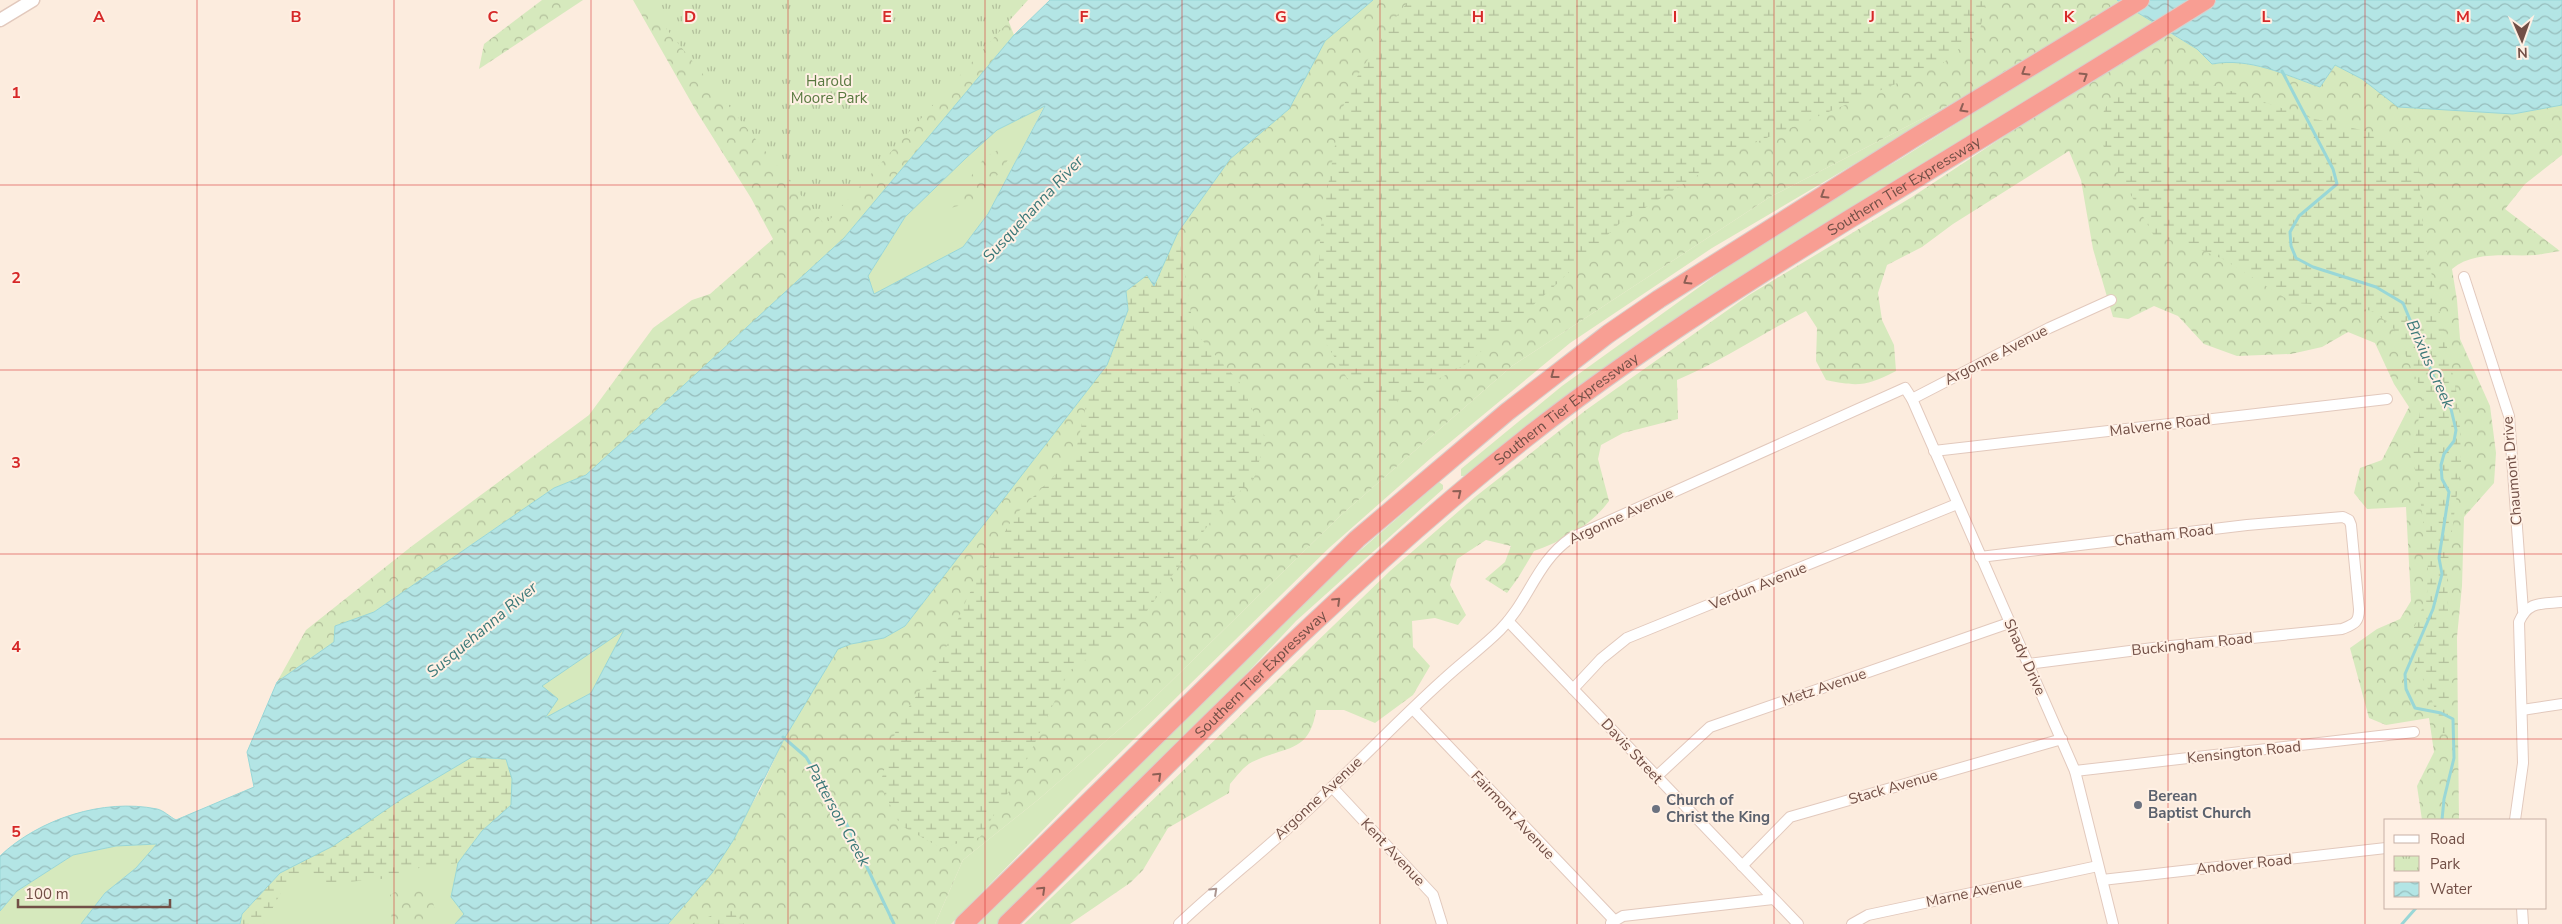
<svg xmlns="http://www.w3.org/2000/svg" width="2562" height="924" viewBox="0 0 2562 924" font-family="'Nunito Sans',sans-serif">
  <defs>
    <pattern id="forest-crowns" width="20" height="18" patternUnits="userSpaceOnUse" patternTransform="scale(1.25)"><rect width="20" height="18" fill="#d6e9bd"/><path d="M2 6a3 3 0 1 1 6 0M12 15a3 3 0 1 1 6 0" fill="none" stroke="#b2bf9b"/></pattern>
    <pattern id="wetland-marsh" width="20" height="14" patternUnits="userSpaceOnUse" patternTransform="scale(1.25)"><rect width="20" height="14" fill="#d6e9bd"/><path d="M1 5h8M5 5V1M11 12h8M15 12V8" fill="none" stroke="#b2bf9b"/></pattern>
    <pattern id="park-tufts" width="24" height="20" patternUnits="userSpaceOnUse" patternTransform="scale(1.25)"><rect width="24" height="20" fill="#d6e9bd"/><path d="M3 7l-1-3M5 7V3M7 7l1-3M15 17l-1-3M17 17v-4M19 17l1-3" fill="none" stroke="#b2bf9b"/></pattern>
    <pattern id="water-waves" width="16" height="10" patternUnits="userSpaceOnUse" patternTransform="scale(1.25)"><rect width="16" height="10" fill="#b3e5e5"/><path d="M0 5q4-4 8 0t8 0" fill="none" stroke="#96bcbb"/></pattern>
  </defs>
  <rect width="100%" height="100%" fill="#fcecde"/>
  <g fill="#d6e9bd">
    <polygon points="2135,11 2158,25 2036,97 1467,476 1461,476 1461,469 1562,386 1770,236 1902,158"/>
    <polygon points="1997,80 1712,248 1570,343 1431,458 1329,548 1082,790 951,924 935,924 963,860 1039,799 1147,705 1340,516 1512,366 1770,197"/>
    <polygon points="1045,105 988,214 963,247 874,295 868,276 905,217 966,158 997,130"/>
    <polygon points="1439,482 1443,485 1443,489 1296,621 1200,723 999,924 978,924 1325,581"/>
    <polygon points="625,629 591,693 544,719 541,686"/>
    <polygon points="472,757 464,914 455,924 240,924 280,873"/>
    <polygon points="158,844 136,868 105,893 81,924 0,924 0,911 17,891 73,855 116,846"/>
  </g>
  <g fill="url(#forest-crowns)">
    <polygon points="542,0 583,0 479,69 484,44"/>
    <polygon points="633,0 684,0 1007,17 1014,35 844,238 586,475 554,488 374,612 335,626 334,642 277,682 306,630 412,546 589,415 653,328 692,300 710,294 773,239 751,198 695,109"/>
    <polygon points="1373,0 2117,0 2124,4 1997,80 1770,197 1512,366 1340,516 1147,705 1039,799 963,860 935,924 668,924 712,873 760,790 784,739 838,649 851,644 884,638 905,626 1107,365 1178,232 1230,159 1289,109 1325,41"/>
    <path d="M2165,30L2197,49L2212,64C2250,57 2285,75 2320,87L2335,65L2362,79L2398,107L2513,114L2562,105V155L2525,184L2505,209L2560,251C2552,252 2544,254 2536,255C2508,257 2475,250 2452,269L2457,300L2460,339L2490,406L2496,453L2494,483L2464,517L2462,586L2457,637L2459,820H2422L2417,786L2434,752L2429,718L2386,725L2369,718L2350,648L2377,629L2400,619L2411,601L2406,507L2367,509L2354,493L2360,468L2382,460L2409,407L2394,384L2375,343L2348,332L2322,347L2291,354L2237,356L2204,344L2178,316L2154,306L2128,319L2113,317L2093,249L2081,180L2069,151L1953,224L1922,247L1887,265L1878,293L1882,320L1894,345L1896,371C1867,386 1858,387 1826,380L1816,361L1817,328L1806,311C1763,333 1722,361 1677,380L1678,419L1623,433L1601,445L1598,459L1609,501C1591,526 1562,541 1534,551L1518,578L1507,593L1485,579L1505,562L1511,546L1486,540L1457,559L1450,585L1466,615L1458,625L1435,618L1412,621L1413,647L1430,666L1413,695L1375,723L1344,710H1316C1310,754 1284,746 1252,762C1244,766 1236,777 1230,784L1229,793L1168,828L1143,870L1130,883L1070,924H1024L1390,571L1475,497L1586,410L1749,295L1912,197Z"/>
    <polygon points="1007,145 1010,157 980,200 947,209 985,157"/>
    <polygon points="406,886 431,893 435,911 433,924 392,924 390,895"/>
  </g>
  <g fill="url(#wetland-marsh)">
    <polygon points="1410,0 1986,0 1980,30 1941,65 1740,149 1619,224 1559,282 1468,363 1390,405 1347,378 1315,325 1321,226 1341,111 1359,73 1400,11"/>
    <path d="M2142,79L2204,82L2311,118L2386,136L2418,165L2424,238L2459,404L2461,463L2447,569L2450,689L2444,736L2428,689L2415,664L2410,637L2427,597L2428,558L2418,482L2412,457L2423,394L2394,329L2375,312L2352,306L2293,303L2223,259L2186,244L2154,236L2100,140C2099,102 2113,95 2142,79Z"/>
    <polygon points="1178,232 1194,331 1240,383 1266,439 1254,478 1216,514 1137,625 1069,671 1021,772 980,837 941,848 900,825 880,784 898,723 941,659 968,596 1014,516 1075,455 1090,387 1107,365 1128,310 1126,291 1147,275 1155,286"/>
    <polygon points="472,757 506,759 513,779 511,806 482,831 458,863 419,868 381,879 325,884 305,874 289,878 264,924 240,924 242,914 280,873 333,846 403,798"/>
    <polygon points="730,908 744,924 691,924"/>
  </g>
  <polygon fill="url(#park-tufts)" points="643,0 1028,0 825,225"/>
  <g fill="url(#water-waves)" stroke="#99d7d7" fill-rule="evenodd">
    <path d="M1050,0H1373L1325,41L1289,109L1230,159L1178,232L1154,286L1147,275L1126,291L1128,310L1107,365L905,626L884,638L851,644L838,649L784,739L734,839L712,873L668,924H455L464,914L451,897L458,863L482,831L511,805L512,779L506,759L472,757L403,798L333,846L280,873L242,914L240,924H81L105,893L136,868L157,844L116,846L73,855L17,891L0,911V856C39,819 103,798 157,809C163,810 170,817 176,820L254,787L247,752L277,682L334,642L335,626L374,612L554,488L586,475L844,238L1014,35ZM1045,106L988,214L963,247L874,294L868,276L905,217L966,158L997,130ZM624,630L591,693L545,718L558,699L542,686Z"/>
    <path d="M2117,0H2562V105L2513,114L2398,107L2362,79L2335,65L2320,87C2285,75 2250,57 2212,64L2197,49Z"/>
  </g>
  <g fill="none" stroke-linecap="round" stroke-linejoin="round">
    <g stroke="#99d7d7" stroke-width="3">
      <polyline points="2282,71 2333,169 2337,184 2299,216 2290,232 2291,246 2296,258 2313,267 2376,287 2403,303 2438,387 2451,409 2456,430 2454,441 2444,454 2441,465 2442,479 2449,492 2439,558 2442,574 2433,609 2405,674 2406,689 2415,708 2441,713 2453,719 2454,758 2444,799 2442,820"/>
      <polyline points="783,737 806,757 846,823 894,924"/>
      <polyline points="2402,924 2416,908"/>
    </g>
    <g stroke="#e2c9bd" stroke-width="12">
      <g id="minor">
        <polyline points="2464,277 2509,416 2523,611"/>
        <polyline points="1912,399 2049,328 2111,300"/>
        <polyline points="1934,451 2387,399"/>
        <path d="M1980,557L2247,525L2343,517L2349,520L2351,525L2359,609C2359,623 2354,624 2342,629L2161,647L2028,664"/>
        <polyline points="1508,621 1798,924"/>
        <polyline points="1573,689 1601,659 1627,638 1957,504"/>
        <polyline points="1413,709 1614,920"/>
        <polyline points="2522,710 2562,704"/>
        <polyline points="2075,771 2414,732"/>
        <polyline points="1656,777 1710,727 2009,623"/>
        <polyline points="1332,787 1433,895 1442,924"/>
        <path d="M2515,820L2523,763L2519,622C2528,601 2541,604 2562,602"/>
        <polyline points="1742,866 1790,817 2062,739"/>
        <polyline points="2102,880 2386,848"/>
        <polyline points="2522,908 2523,924"/>
        <polyline points="1611,923 1623,916 1773,899"/>
        <path d="M1179,924C1217,888 1259,855 1298,819C1348,774 1393,725 1443,680C1461,663 1482,648 1500,630C1529,601 1536,562 1571,538L1905,388L1912,399L2075,771L2113,924"/>
        <polyline points="1852,924 1868,915 2098,866"/>
      </g>
    </g>
    <g stroke="#e2c9bd" stroke-width="15">
      <polyline id="tertiary" points="0,20 33,0"/>
    </g>
    <g stroke="#d8cecb" stroke-width="20">
      <g id="motorway">
        <polyline points="964,924 1357,539 1507,412 1608,334 1659,299 1914,138 2140,0"/>
        <path id="s1" d="M1007,924C1176,758 1340,585 1526,438C1628,357 1738,288 1848,220C1968,147 2088,74 2206,0"/>
      </g>
    </g>
    <use href="#minor" stroke="#fff" stroke-width="10"/>
    <use href="#tertiary" stroke="#fff" stroke-width="12"/>
    <use href="#motorway" stroke="#f89e93" stroke-width="18"/>
  </g>
  <defs><path id="oneway-chevron" d="M-2-3.5L2.5 0L-2 3.5" fill="none" stroke-width="1.6" stroke-linecap="round" stroke-linejoin="round" transform="scale(1.25)"/></defs>
  <g stroke="#8d5f55">
    <use href="#oneway-chevron" transform="translate(2025 72) rotate(148)"/>
    <use href="#oneway-chevron" transform="translate(2084 76) rotate(-32)"/>
    <use href="#oneway-chevron" transform="translate(1963 109) rotate(149)"/>
    <use href="#oneway-chevron" transform="translate(1824 195) rotate(148)"/>
    <use href="#oneway-chevron" transform="translate(1687 281) rotate(148)"/>
    <use href="#oneway-chevron" transform="translate(1554 375) rotate(143)"/>
    <use href="#oneway-chevron" transform="translate(1458 493) rotate(-39)"/>
    <use href="#oneway-chevron" transform="translate(1337 601) rotate(-44)"/>
    <use href="#oneway-chevron" transform="translate(1158 776) rotate(-44)"/>
    <use href="#oneway-chevron" transform="translate(1042 890) rotate(-44)"/>
  </g>
  <use stroke="#aa9590" href="#oneway-chevron" transform="translate(1214 891) rotate(-43)"/>
  <path fill="none" stroke="#d62828" stroke-width="1" stroke-opacity="0.55" d="M197,0V924M394,0V924M591,0V924M788,0V924M985,0V924M1182,0V924M1380,0V924M1577,0V924M1774,0V924M1971,0V924M2168,0V924M2365,0V924M0,185H2562M0,370H2562M0,554H2562M0,739H2562"/>
  <g fill="#6b7280" stroke="#fff0e4" stroke-width="2">
    <circle cx="2138" cy="805" r="5"/>
    <circle cx="1656" cy="809" r="5"/>
  </g>
  <g text-anchor="middle" dominant-baseline="central" stroke-width="4" stroke-linejoin="round" paint-order="stroke">
    <g font-size="15" fill="#58783f" stroke="#fff0e4">
      <text x="829" y="81">Harold<tspan x="829" dy="17">Moore Park</tspan></text>
    </g>
    <g font-size="15" fill="#724f46" stroke="#fff0e4">
      <text stroke="none"><textPath href="#s1" startOffset="1166">Southern Tier Expressway</textPath></text>
      <text transform="translate(1996 355) rotate(-27)">Argonne Avenue</text>
      <text stroke="none"><textPath href="#s1" startOffset="761">Southern Tier Expressway</textPath></text>
      <text transform="translate(2160 425) rotate(-7)">Malverne Road</text>
      <text transform="translate(2512 471) rotate(-95)">Chaumont Drive</text>
      <text transform="translate(1621 516) rotate(-25)">Argonne Avenue</text>
      <text transform="translate(2164 535) rotate(-7)">Chatham Road</text>
      <text transform="translate(1758 586) rotate(-22)">Verdun Avenue</text>
      <text transform="translate(2192 644) rotate(-6)">Buckingham Road</text>
      <text transform="translate(2025 657) rotate(66)">Shady Drive</text>
      <text stroke="none"><textPath href="#s1" startOffset="356">Southern Tier Expressway</textPath></text>
      <text transform="translate(1824 687) rotate(-19)">Metz Avenue</text>
      <text transform="translate(1632 751) rotate(47)">Davis Street</text>
      <text transform="translate(2244 752) rotate(-6)">Kensington Road</text>
      <text transform="translate(1893 787) rotate(-16)">Stack Avenue</text>
      <text transform="translate(1318 798) rotate(-43)">Argonne Avenue</text>
      <text transform="translate(1513 815) rotate(47)">Fairmont Avenue</text>
      <text transform="translate(1393 852) rotate(47)">Kent Avenue</text>
      <text transform="translate(2244 864) rotate(-6)">Andover Road</text>
      <text transform="translate(1974 892) rotate(-12)">Marne Avenue</text>
    </g>
    <g font-size="15" font-weight="bold" fill="#5b616d" stroke="#fff0e4" text-anchor="start">
      <text x="2148" y="796">Berean<tspan x="2148" dy="17">Baptist Church</tspan></text>
      <text x="1666" y="800">Church of<tspan x="1666" dy="17">Christ the King</tspan></text>
    </g>
    <g font-size="16" font-style="italic" fill="#3a7878" stroke="#fff0e4">
      <text transform="translate(1033 209) rotate(-47)">Susquehanna River</text>
      <text transform="translate(2430 364) rotate(66)">Brixius Creek</text>
      <text transform="translate(482 630) rotate(-40)">Susquehanna River</text>
      <text transform="translate(838 815) rotate(61)">Patterson Creek</text>
    </g>
  </g>
  <g font-size="16" text-anchor="middle" font-weight="bold" fill="#d62828" stroke="#fff0e4" stroke-width="4" stroke-linejoin="round" paint-order="stroke">
    <text x="99" y="22">A</text>
    <text x="296" y="22">B</text>
    <text x="493" y="22">C</text>
    <text x="690" y="22">D</text>
    <text x="887" y="22">E</text>
    <text x="1084" y="22">F</text>
    <text x="1281" y="22">G</text>
    <text x="1478" y="22">H</text>
    <text x="1675" y="22">I</text>
    <text x="1872" y="22">J</text>
    <text x="2069" y="22">K</text>
    <text x="2266" y="22">L</text>
    <text x="2463" y="22">M</text>
    <text x="16" y="98">1</text>
    <text x="16" y="283">2</text>
    <text x="16" y="468">3</text>
    <text x="16" y="652">4</text>
    <text x="16" y="837">5</text>
  </g>
  <rect x="2384" y="819" width="162" height="90" fill="#fff0e4" stroke="#c7b0a5"/>
  <rect x="2394" y="835" width="25" height="8" fill="#ffffff" stroke="#c7b0a5"/>
  <text x="2430" y="844" font-size="15" fill="#724f46">Road</text>
  <rect x="2394" y="856" width="25" height="15" fill="url(#park-tufts)" stroke="#c7b0a5"/>
  <text x="2430" y="869" font-size="15" fill="#724f46">Park</text>
  <rect x="2394" y="882" width="25" height="15" fill="url(#water-waves)" stroke="#c7b0a5"/>
  <text x="2430" y="894" font-size="15" fill="#724f46">Water</text>
  <g transform="translate(2522 40) rotate(178)" stroke="#fff0e4" stroke-width="4" paint-order="stroke">
  <path d="M0-4L9 19L0 12L-9 19Z" fill="#724f46"/>
  <text y="-8" font-size="14" font-weight="bold" text-anchor="middle" fill="#724f46">N</text>
  </g>
  <path d="M18 899v8h152v-8" fill="none" stroke="#724f46" stroke-width="2.5"/>
  <text x="25" y="899" font-size="15" fill="#724f46" stroke="#fff0e4" stroke-width="4" paint-order="stroke">100 m</text>
</svg>
